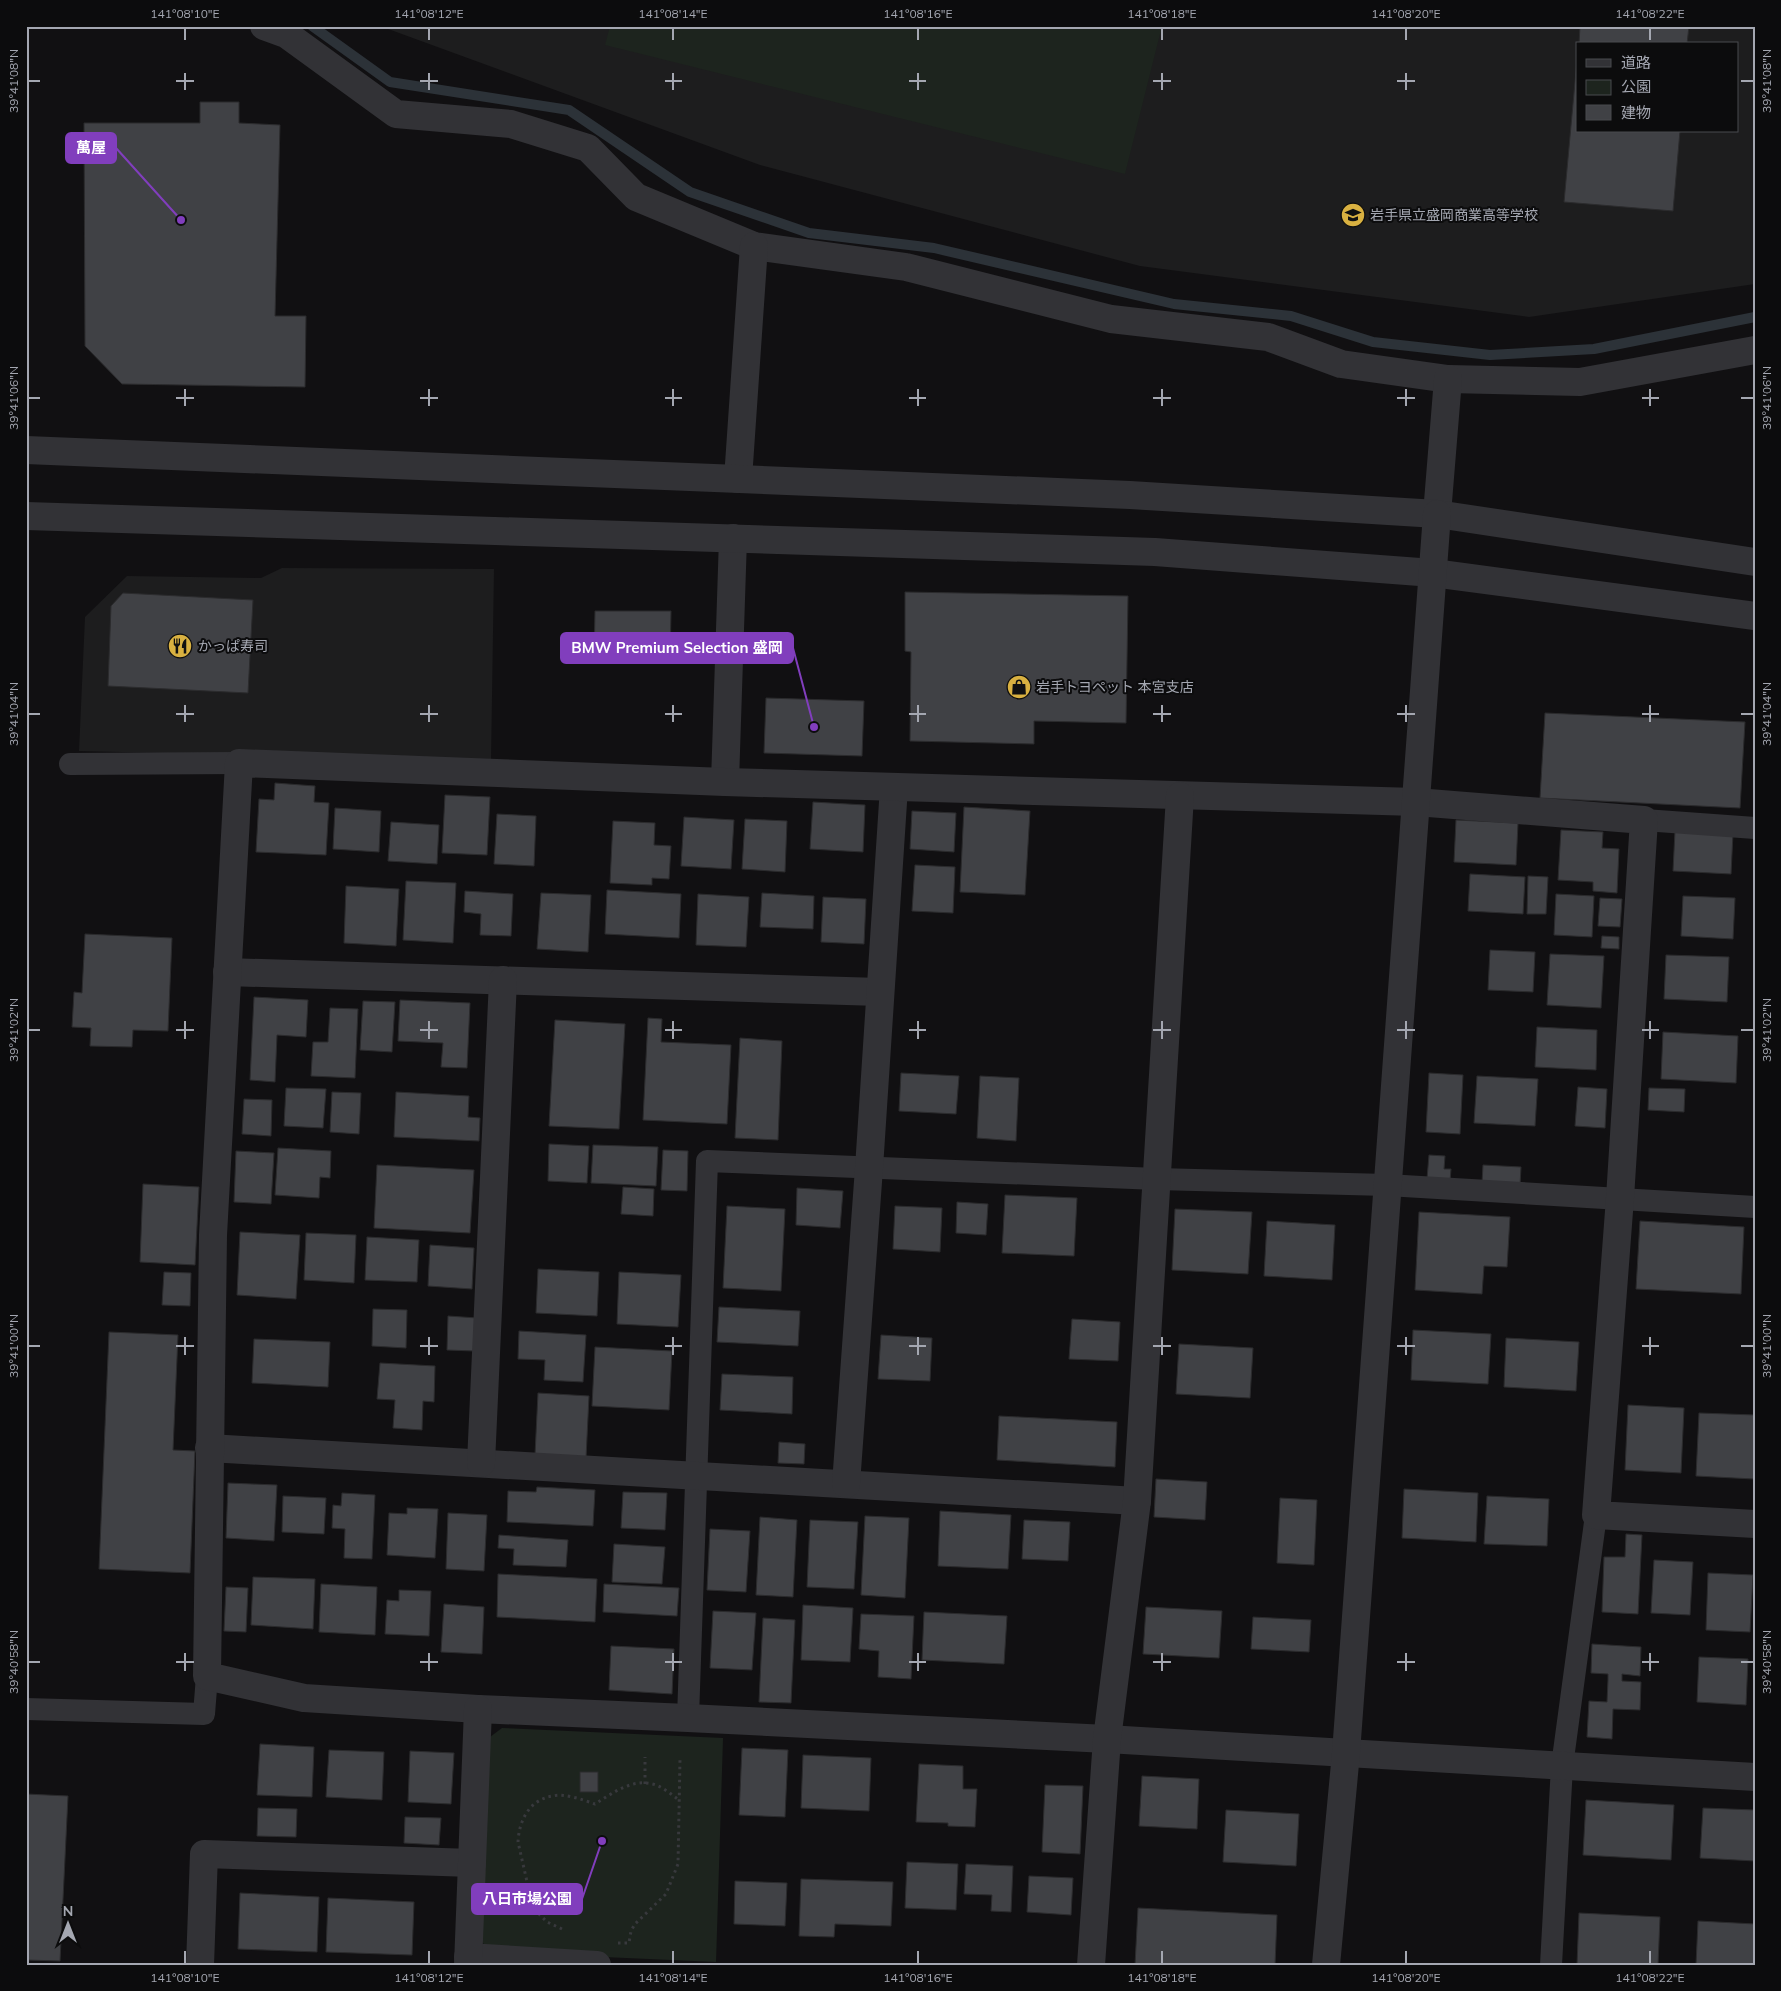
<svg xmlns="http://www.w3.org/2000/svg" width="1781" height="1991" viewBox="0 0 1781 1991" font-family="Mulish,'Noto Sans JP',sans-serif">
  <rect width="100%" height="100%" fill="#111012"/>
  <g fill="#1d1d1e" fill-rule="evenodd">
    <path d="M380,26H1755V284L1529,317L1140,266L760,165ZM1577,44H1737V131H1577Z"/>
    <polygon points="282,568 494,569 491,761 79,751 85,617 127,576 261,578"/>
  </g>
  <g fill="#1d241e">
    <polygon points="610,26 1162,26 1125,174 605,45"/>
    <polygon points="502,1728 723,1738 716,1962 492,1952 482,1942 486,1740"/>
  </g>
  <g fill="none" stroke-linecap="round" stroke-linejoin="round">
    <polyline stroke="#2c3238" stroke-width="10" points="312,26 390,82 569,110 690,192 809,233 934,248 1174,304 1291,316 1373,342 1490,355 1594,349 1755,317"/>
  </g>
  <g fill="#404145" stroke="#2b2b2d">
    <polygon points="1580,26 1689,26 1687,44 1579,44"/>
    <polygon points="1577,60 1577,131 1680,131 1673,211 1564,202"/>
    <polygon points="200,102 239,102 239,123 280,125 275,316 306,316 305,387 122,384 85,346 84,123 200,123"/>
    <polygon points="905,592 1128,596 1126,723 1034,721 1034,744 910,741 911,652 905,651"/>
    <polygon points="123,593 253,600 248,693 108,686 111,606"/>
    <polygon points="595,611 671,611 670,662 594,662"/>
    <polygon points="766,698 864,701 862,756 764,753"/>
    <polygon points="1545,713 1745,722 1740,808 1540,798"/>
    <polygon points="275,783 315,786 314,802 329,803 326,855 256,852 259,799 274,800"/>
    <polygon points="445,795 490,797 487,855 442,853"/>
    <polygon points="813,802 865,805 863,852 810,849"/>
    <polygon points="964,807 1030,811 1025,895 960,892"/>
    <polygon points="335,808 381,811 379,852 333,849"/>
    <polygon points="912,811 956,813 954,852 910,849"/>
    <polygon points="497,814 536,816 534,866 494,864"/>
    <polygon points="684,817 734,820 731,869 681,866"/>
    <polygon points="745,819 787,821 785,872 742,869"/>
    <polygon points="1456,820 1518,823 1516,865 1454,862"/>
    <polygon points="613,821 655,823 654,845 671,846 669,879 652,878 652,885 610,883"/>
    <polygon points="391,822 439,825 437,864 388,861"/>
    <polygon points="1561,830 1603,832 1602,848 1619,849 1617,893 1593,891 1593,882 1558,880"/>
    <polygon points="1675,831 1733,833 1731,874 1673,871"/>
    <polygon points="915,865 955,867 953,913 912,911"/>
    <polygon points="1470,874 1525,877 1523,914 1468,911"/>
    <polygon points="1528,876 1548,877 1546,914 1527,914"/>
    <polygon points="406,881 456,883 453,943 403,940"/>
    <polygon points="346,886 399,889 396,946 344,943"/>
    <polygon points="607,890 681,894 679,938 605,934"/>
    <polygon points="465,891 513,894 511,936 480,935 481,914 464,912"/>
    <polygon points="541,893 591,895 588,952 537,949"/>
    <polygon points="762,893 814,896 813,929 760,927"/>
    <polygon points="698,894 749,897 746,947 696,945"/>
    <polygon points="1556,894 1594,896 1592,937 1554,935"/>
    <polygon points="1683,896 1735,898 1733,939 1681,936"/>
    <polygon points="823,897 866,899 864,944 821,942"/>
    <polygon points="1600,898 1622,899 1620,927 1598,926"/>
    <polygon points="85,934 172,938 168,1031 133,1030 132,1047 90,1046 91,1028 72,1027 74,992 82,993"/>
    <polygon points="1602,936 1619,937 1619,949 1601,948"/>
    <polygon points="1490,950 1535,952 1533,992 1488,990"/>
    <polygon points="1550,954 1604,956 1601,1008 1547,1005"/>
    <polygon points="1666,955 1729,957 1727,1002 1664,999"/>
    <polygon points="254,997 308,1000 306,1037 277,1035 275,1082 250,1080"/>
    <polygon points="400,1000 470,1003 467,1068 441,1067 443,1043 398,1041"/>
    <polygon points="363,1001 395,1002 392,1052 360,1050"/>
    <polygon points="330,1008 358,1009 355,1078 311,1076 313,1042 328,1042"/>
    <polygon points="648,1018 662,1019 661,1042 731,1045 727,1124 643,1120"/>
    <polygon points="555,1020 625,1024 619,1129 549,1126"/>
    <polygon points="1537,1027 1597,1030 1596,1070 1535,1067"/>
    <polygon points="1663,1032 1738,1036 1736,1083 1661,1079"/>
    <polygon points="740,1038 782,1041 778,1140 735,1138"/>
    <polygon points="901,1073 959,1076 956,1114 899,1111"/>
    <polygon points="1429,1073 1463,1075 1460,1134 1426,1132"/>
    <polygon points="980,1076 1019,1078 1016,1141 977,1138"/>
    <polygon points="1477,1076 1538,1079 1535,1126 1474,1123"/>
    <polygon points="1578,1087 1607,1089 1605,1128 1575,1126"/>
    <polygon points="286,1088 326,1089 323,1128 284,1126"/>
    <polygon points="1649,1088 1685,1089 1684,1112 1648,1110"/>
    <polygon points="332,1092 361,1093 359,1134 330,1132"/>
    <polygon points="396,1092 469,1096 468,1117 480,1118 479,1141 394,1137"/>
    <polygon points="244,1099 272,1100 271,1136 242,1134"/>
    <polygon points="549,1144 589,1146 587,1183 548,1181"/>
    <polygon points="593,1145 658,1147 656,1186 591,1183"/>
    <polygon points="278,1148 331,1151 330,1178 320,1177 319,1198 275,1195"/>
    <polygon points="663,1150 688,1151 687,1191 661,1190"/>
    <polygon points="236,1151 274,1153 271,1204 234,1202"/>
    <polygon points="1429,1155 1445,1156 1444,1169 1451,1169 1450,1181 1427,1179"/>
    <polygon points="377,1165 474,1170 470,1233 374,1228"/>
    <polygon points="1483,1165 1521,1167 1520,1185 1482,1183"/>
    <polygon points="143,1184 199,1187 195,1265 140,1262"/>
    <polygon points="623,1187 654,1189 653,1216 621,1214"/>
    <polygon points="797,1188 843,1191 840,1228 796,1225"/>
    <polygon points="1005,1195 1077,1198 1074,1256 1002,1253"/>
    <polygon points="957,1202 988,1204 986,1235 956,1233"/>
    <polygon points="727,1206 785,1209 781,1291 723,1288"/>
    <polygon points="895,1206 942,1208 940,1252 893,1249"/>
    <polygon points="1175,1209 1252,1212 1248,1274 1172,1270"/>
    <polygon points="1419,1212 1510,1217 1507,1267 1484,1266 1482,1294 1415,1290"/>
    <polygon points="1267,1221 1335,1225 1332,1280 1264,1276"/>
    <polygon points="1640,1221 1744,1227 1741,1294 1636,1289"/>
    <polygon points="240,1232 300,1235 296,1299 237,1295"/>
    <polygon points="306,1233 356,1235 354,1283 304,1280"/>
    <polygon points="367,1237 419,1240 417,1282 365,1280"/>
    <polygon points="430,1245 474,1248 472,1289 428,1286"/>
    <polygon points="538,1269 599,1272 597,1316 536,1313"/>
    <polygon points="164,1272 191,1273 190,1306 162,1305"/>
    <polygon points="619,1272 681,1275 678,1327 617,1324"/>
    <polygon points="719,1307 800,1311 798,1346 717,1342"/>
    <polygon points="373,1309 407,1310 406,1348 372,1346"/>
    <polygon points="448,1316 477,1318 475,1351 447,1350"/>
    <polygon points="1072,1319 1120,1322 1118,1361 1069,1359"/>
    <polygon points="1413,1330 1491,1334 1488,1384 1411,1380"/>
    <polygon points="519,1331 586,1335 583,1382 544,1380 545,1360 518,1359"/>
    <polygon points="109,1332 178,1335 173,1450 195,1451 190,1573 99,1569"/>
    <polygon points="881,1335 932,1338 930,1381 878,1379"/>
    <polygon points="1506,1338 1579,1342 1576,1391 1504,1387"/>
    <polygon points="254,1339 330,1342 328,1387 252,1383"/>
    <polygon points="1179,1344 1253,1348 1250,1398 1176,1394"/>
    <polygon points="595,1347 672,1351 669,1410 592,1406"/>
    <polygon points="380,1363 435,1366 434,1402 423,1401 422,1430 393,1428 395,1400 377,1399"/>
    <polygon points="722,1374 793,1377 792,1414 720,1410"/>
    <polygon points="538,1393 589,1396 586,1458 535,1455"/>
    <polygon points="1628,1405 1684,1408 1681,1473 1625,1470"/>
    <polygon points="1699,1413 1755,1415 1754,1479 1696,1476"/>
    <polygon points="999,1416 1117,1422 1115,1467 997,1460"/>
    <polygon points="779,1442 805,1444 804,1464 778,1463"/>
    <polygon points="1156,1479 1207,1482 1205,1520 1154,1517"/>
    <polygon points="228,1483 277,1485 274,1541 226,1538"/>
    <polygon points="537,1487 595,1490 593,1526 507,1522 508,1491 536,1492"/>
    <polygon points="1404,1489 1478,1493 1476,1542 1402,1538"/>
    <polygon points="623,1492 667,1493 665,1530 621,1528"/>
    <polygon points="342,1493 375,1495 372,1559 344,1558 345,1529 332,1528 333,1505 341,1506"/>
    <polygon points="283,1496 326,1498 324,1534 282,1532"/>
    <polygon points="1487,1496 1549,1499 1547,1546 1484,1544"/>
    <polygon points="1280,1498 1317,1500 1314,1565 1277,1563"/>
    <polygon points="407,1508 438,1509 435,1558 387,1555 389,1513 407,1514"/>
    <polygon points="940,1511 1011,1515 1008,1569 938,1566"/>
    <polygon points="448,1513 487,1515 484,1571 446,1569"/>
    <polygon points="865,1516 909,1518 905,1598 861,1595"/>
    <polygon points="760,1517 797,1520 793,1597 756,1595"/>
    <polygon points="810,1520 858,1522 854,1589 807,1587"/>
    <polygon points="1024,1520 1070,1522 1068,1561 1022,1559"/>
    <polygon points="710,1529 750,1531 746,1592 707,1590"/>
    <polygon points="1626,1534 1642,1535 1638,1614 1602,1612 1604,1557 1625,1557"/>
    <polygon points="499,1535 568,1540 566,1567 513,1565 514,1549 498,1548"/>
    <polygon points="614,1544 665,1547 662,1584 612,1582"/>
    <polygon points="1654,1560 1693,1562 1690,1615 1651,1613"/>
    <polygon points="1708,1573 1753,1575 1750,1632 1706,1630"/>
    <polygon points="498,1574 597,1579 595,1622 497,1617"/>
    <polygon points="253,1577 315,1579 313,1629 251,1625"/>
    <polygon points="321,1584 377,1587 375,1635 319,1632"/>
    <polygon points="604,1584 679,1588 677,1616 603,1612"/>
    <polygon points="226,1587 248,1588 246,1632 224,1631"/>
    <polygon points="399,1590 431,1591 429,1636 385,1634 387,1600 399,1601"/>
    <polygon points="444,1604 484,1607 482,1654 441,1652"/>
    <polygon points="803,1605 853,1608 850,1662 801,1660"/>
    <polygon points="1146,1607 1222,1611 1219,1658 1143,1654"/>
    <polygon points="713,1611 756,1613 752,1670 710,1668"/>
    <polygon points="924,1612 1007,1616 1004,1664 922,1660"/>
    <polygon points="861,1614 914,1616 911,1679 878,1677 879,1651 859,1649"/>
    <polygon points="1253,1617 1311,1620 1309,1652 1251,1649"/>
    <polygon points="763,1618 795,1620 791,1703 759,1702"/>
    <polygon points="1592,1644 1641,1647 1640,1676 1622,1674 1622,1681 1641,1682 1640,1710 1613,1709 1612,1739 1587,1737 1589,1701 1607,1702 1608,1680 1608,1674 1591,1673"/>
    <polygon points="611,1646 674,1649 672,1694 609,1690"/>
    <polygon points="1699,1657 1748,1659 1746,1705 1697,1702"/>
    <polygon points="260,1744 314,1747 312,1797 257,1795"/>
    <polygon points="742,1748 788,1750 785,1817 739,1815"/>
    <polygon points="329,1750 384,1752 382,1800 326,1797"/>
    <polygon points="410,1751 454,1753 451,1804 408,1802"/>
    <polygon points="803,1755 871,1758 869,1811 801,1808"/>
    <polygon points="919,1764 963,1766 963,1789 977,1789 975,1827 948,1826 948,1823 916,1822"/>
    <rect x="580" y="1772" width="18" height="20"/>
    <polygon points="1142,1776 1199,1779 1197,1829 1139,1826"/>
    <polygon points="1045,1785 1083,1786 1080,1854 1042,1852"/>
    <polygon points="26,1794 68,1796 60,1961 26,1960"/>
    <polygon points="1586,1800 1674,1805 1671,1860 1583,1855"/>
    <polygon points="258,1808 297,1809 296,1837 257,1836"/>
    <polygon points="1703,1808 1755,1810 1755,1861 1700,1858"/>
    <polygon points="1226,1810 1299,1814 1296,1866 1223,1862"/>
    <polygon points="405,1817 441,1818 439,1845 404,1843"/>
    <polygon points="907,1862 958,1864 956,1910 905,1908"/>
    <polygon points="966,1864 1013,1866 1011,1912 991,1911 992,1895 964,1894"/>
    <polygon points="1029,1876 1073,1878 1071,1915 1027,1912"/>
    <polygon points="801,1879 893,1882 891,1926 835,1924 834,1937 799,1936"/>
    <polygon points="735,1881 787,1883 785,1926 734,1924"/>
    <polygon points="240,1893 319,1897 317,1952 238,1949"/>
    <polygon points="328,1898 414,1902 412,1955 326,1952"/>
    <polygon points="1138,1908 1277,1915 1275,1965 1135,1965"/>
    <polygon points="1579,1913 1660,1917 1658,1965 1577,1965"/>
    <polygon points="1698,1921 1755,1924 1755,1965 1696,1965"/>
  </g>
  <g fill="none" stroke-linecap="round" stroke-linejoin="round">
    <g stroke="#38393d" stroke-width="3" stroke-dasharray="2.5 4" stroke-linecap="butt">
      <polyline points="645,1784 645,1757"/>
      <polyline points="501,1907 533,1908"/>
      <path d="M562,1929L547,1922L533,1908L518,1842C519,1820 530,1799 553,1796C565,1793 583,1800 595,1804C613,1793 633,1777 656,1785C664,1788 672,1795 679,1800"/>
      <polyline points="618,1943 629,1943 631,1931 635,1924 666,1894 678,1864 680,1759"/>
    </g>
    <g stroke="#323236" stroke-width="22">
      <polyline points="70,764 239,763"/>
      <polyline points="1644,820 1755,828"/>
      <polyline points="26,1709 204,1714 207,1676"/>
      <polyline points="688,1718 707,1161 1157,1179 1387,1185 1755,1207"/>
      <polyline points="1551,1965 1562,1766 1596,1515"/>
    </g>
    <g stroke="#323236" stroke-width="28">
      <polyline points="264,26 286,34 396,114 511,124 588,148 636,197 754,246 906,267 1111,319 1268,337 1341,364 1448,379 1580,382 1755,350"/>
      <polyline points="738,479 754,246"/>
      <polyline points="1437,514 1448,379"/>
      <polyline points="725,782 733,538"/>
      <polyline points="227,972 880,992"/>
      <polyline points="209,1448 1137,1501"/>
      <polyline points="481,1463 503,980"/>
      <polyline points="846,1484 869,1168 894,787"/>
      <polyline points="1755,1524 1596,1515 1620,1198 1644,820 1416,802 725,782 239,763 213,1235 207,1676 304,1698 478,1709 688,1718 1107,1739 1755,1777"/>
      <polyline points="468,1957 597,1965"/>
      <polyline points="200,1965 204,1854 472,1863"/>
      <polyline points="468,1965 478,1709"/>
      <polyline points="1091,1965 1107,1739 1137,1501 1180,796"/>
    </g>
    <g stroke="#323236" stroke-width="28">
      <polyline points="26,450 1130,495 1437,514 1755,562"/>
      <polyline points="26,516 1155,552 1433,573 1755,616"/>
      <polyline points="1326,1965 1346,1753 1437,514"/>
    </g>
  </g>
  <path fill="none" stroke="#a4a7b1" stroke-width="2" d="M185,28V40M429,28V40M673,28V40M918,28V40M1162,28V40M1406,28V40M1650,28V40M185,73V90M429,73V90M673,73V90M918,73V90M1162,73V90M1406,73V90M28,81H40M176,81H194M420,81H438M665,81H682M909,81H926M1153,81H1171M1397,81H1415M1741,81H1754M185,389V406M429,389V406M673,389V406M918,389V406M1162,389V406M1406,389V406M1650,389V406M28,398H40M176,398H194M420,398H438M665,398H682M909,398H926M1153,398H1171M1397,398H1415M1642,398H1659M1741,398H1754M185,705V722M429,705V722M673,705V722M918,705V722M1162,705V722M1406,705V722M1650,705V722M28,714H40M176,714H194M420,714H438M665,714H682M909,714H926M1153,714H1171M1397,714H1415M1642,714H1659M1741,714H1754M185,1021V1039M429,1021V1039M673,1021V1039M918,1021V1039M1162,1021V1039M1406,1021V1039M1650,1021V1039M28,1030H40M176,1030H194M420,1030H438M665,1030H682M909,1030H926M1153,1030H1171M1397,1030H1415M1642,1030H1659M1741,1030H1754M185,1337V1355M429,1337V1355M673,1337V1355M918,1337V1355M1162,1337V1355M1406,1337V1355M1650,1337V1355M28,1346H40M176,1346H194M420,1346H438M665,1346H682M909,1346H926M1153,1346H1171M1397,1346H1415M1642,1346H1659M1741,1346H1754M185,1653V1671M429,1653V1671M673,1653V1671M918,1653V1671M1162,1653V1671M1406,1653V1671M1650,1653V1671M28,1662H40M176,1662H194M420,1662H438M665,1662H682M909,1662H926M1153,1662H1171M1397,1662H1415M1642,1662H1659M1741,1662H1754M185,1951V1964M429,1951V1964M673,1951V1964M918,1951V1964M1162,1951V1964M1406,1951V1964M1650,1951V1964"/>
  <defs>
    <g id="school-disc" transform="scale(1.25)"><circle r="9.5" fill="#d9b141" stroke="#0c0c0d"/><path d="M0-5L7-2L0 1L-7-2ZM-4 1L0 2.5L4 1V4Q0 6-4 4Z" fill="#111"/></g>
    <g id="restaurant-disc" transform="scale(1.25)"><circle r="9.5" fill="#d9b141" stroke="#0c0c0d"/><path d="M-5-6h1v4h1v-4h1v4h1v-4h1v5L-1.5 .5V6h-2V.5L-5-1ZM5-6V6H3V1.5H1.5Q1.5-4 5-6Z" fill="#111"/></g>
    <g id="shop-disc" transform="scale(1.25)"><circle r="9.5" fill="#d9b141" stroke="#0c0c0d"/><path d="M-5-2.5h2.3a2.7 3.5 0 0 1 5.4 0H5L5.5 6h-11ZM-1.5-2.5h3a1.5 2.3 0 0 0-3 0Z" fill="#111"/></g>
  </defs>
  <g fill-rule="evenodd">
    <use href="#school-disc" x="1353" y="215"/>
    <use href="#restaurant-disc" x="180" y="646"/>
    <use href="#shop-disc" x="1019" y="687"/>
  </g>
  <g text-anchor="middle" dominant-baseline="central" stroke-width="4" stroke-linejoin="round" paint-order="stroke">
    <g font-size="14" fill="#a4a7b1" stroke="#0c0c0d" text-anchor="start">
      <text x="1370" y="215">岩手県立盛岡商業高等学校</text>
      <text x="198" y="646">かっぱ寿司</text>
      <text x="1036" y="687">岩手トヨペット 本宮支店</text>
    </g>
  </g>
  <path fill="none" stroke="#813ebd" stroke-width="2" d="M181 220L116 148M814 727L793 648M602 1841L582 1899"/>
  <g fill="#813ebd" stroke="#0c0c0d" stroke-width="2">
    <circle cx="181" cy="220" r="5"/>
    <circle cx="814" cy="727" r="5"/>
    <circle cx="602" cy="1841" r="5"/>
  </g>
  <g fill="#813ebd" stroke="#813ebd" stroke-width="2">
    <rect x="66" y="133" width="50" height="30" rx="5"/>
    <rect x="561" y="633" width="232" height="30" rx="5"/>
    <rect x="472" y="1884" width="110" height="30" rx="5"/>
  </g>
  <g font-size="15" text-anchor="middle" font-weight="bold" fill="#fff">
    <text x="91" y="153">萬屋</text>
    <text x="677" y="653">BMW Premium Selection 盛岡</text>
    <text x="527" y="1904">八日市場公園</text>
  </g>
  <rect width="1781" height="1991" fill="none" stroke="#0c0c0d" stroke-width="55"/>
  <rect x="1576" y="42" width="162" height="90" fill="#0c0c0d" stroke="#494a4f"/>
  <rect x="1586" y="59" width="25" height="8" fill="#323236" stroke="#494a4f"/>
  <text x="1621" y="68" font-size="15" fill="#a4a7b1">道路</text>
  <rect x="1586" y="80" width="25" height="15" fill="#1d241e" stroke="#494a4f"/>
  <text x="1621" y="92" font-size="15" fill="#a4a7b1">公園</text>
  <rect x="1586" y="105" width="25" height="15" fill="#404145" stroke="#494a4f"/>
  <text x="1621" y="118" font-size="15" fill="#a4a7b1">建物</text>
  <g transform="translate(68 1924)" stroke="#0c0c0d" stroke-width="4" paint-order="stroke">
  <path d="M0-4L9 19L0 12L-9 19Z" fill="#a4a7b1"/>
  <text y="-8" font-size="14" font-weight="bold" text-anchor="middle" fill="#a4a7b1">N</text>
  </g>
  <rect x="28" y="28" width="1726" height="1936" fill="none" stroke="#a4a7b1" stroke-width="2"/>
  <g font-size="12" text-anchor="middle" fill="#a4a7b1">
    <text x="185" y="18">141°08'10"E</text>
    <text x="429" y="18">141°08'12"E</text>
    <text x="673" y="18">141°08'14"E</text>
    <text x="918" y="18">141°08'16"E</text>
    <text x="1162" y="18">141°08'18"E</text>
    <text x="1406" y="18">141°08'20"E</text>
    <text x="1650" y="18">141°08'22"E</text>
    <text transform="translate(14 81) rotate(-90)" y="4">39°41'08"N</text>
    <text transform="translate(1767 81) rotate(-90)" y="4">39°41'08"N</text>
    <text transform="translate(14 398) rotate(-90)" y="4">39°41'06"N</text>
    <text transform="translate(1767 398) rotate(-90)" y="4">39°41'06"N</text>
    <text transform="translate(14 714) rotate(-90)" y="4">39°41'04"N</text>
    <text transform="translate(1767 714) rotate(-90)" y="4">39°41'04"N</text>
    <text transform="translate(14 1030) rotate(-90)" y="4">39°41'02"N</text>
    <text transform="translate(1767 1030) rotate(-90)" y="4">39°41'02"N</text>
    <text transform="translate(14 1346) rotate(-90)" y="4">39°41'00"N</text>
    <text transform="translate(1767 1346) rotate(-90)" y="4">39°41'00"N</text>
    <text transform="translate(14 1662) rotate(-90)" y="4">39°40'58"N</text>
    <text transform="translate(1767 1662) rotate(-90)" y="4">39°40'58"N</text>
    <text x="185" y="1982">141°08'10"E</text>
    <text x="429" y="1982">141°08'12"E</text>
    <text x="673" y="1982">141°08'14"E</text>
    <text x="918" y="1982">141°08'16"E</text>
    <text x="1162" y="1982">141°08'18"E</text>
    <text x="1406" y="1982">141°08'20"E</text>
    <text x="1650" y="1982">141°08'22"E</text>
  </g>
</svg>
